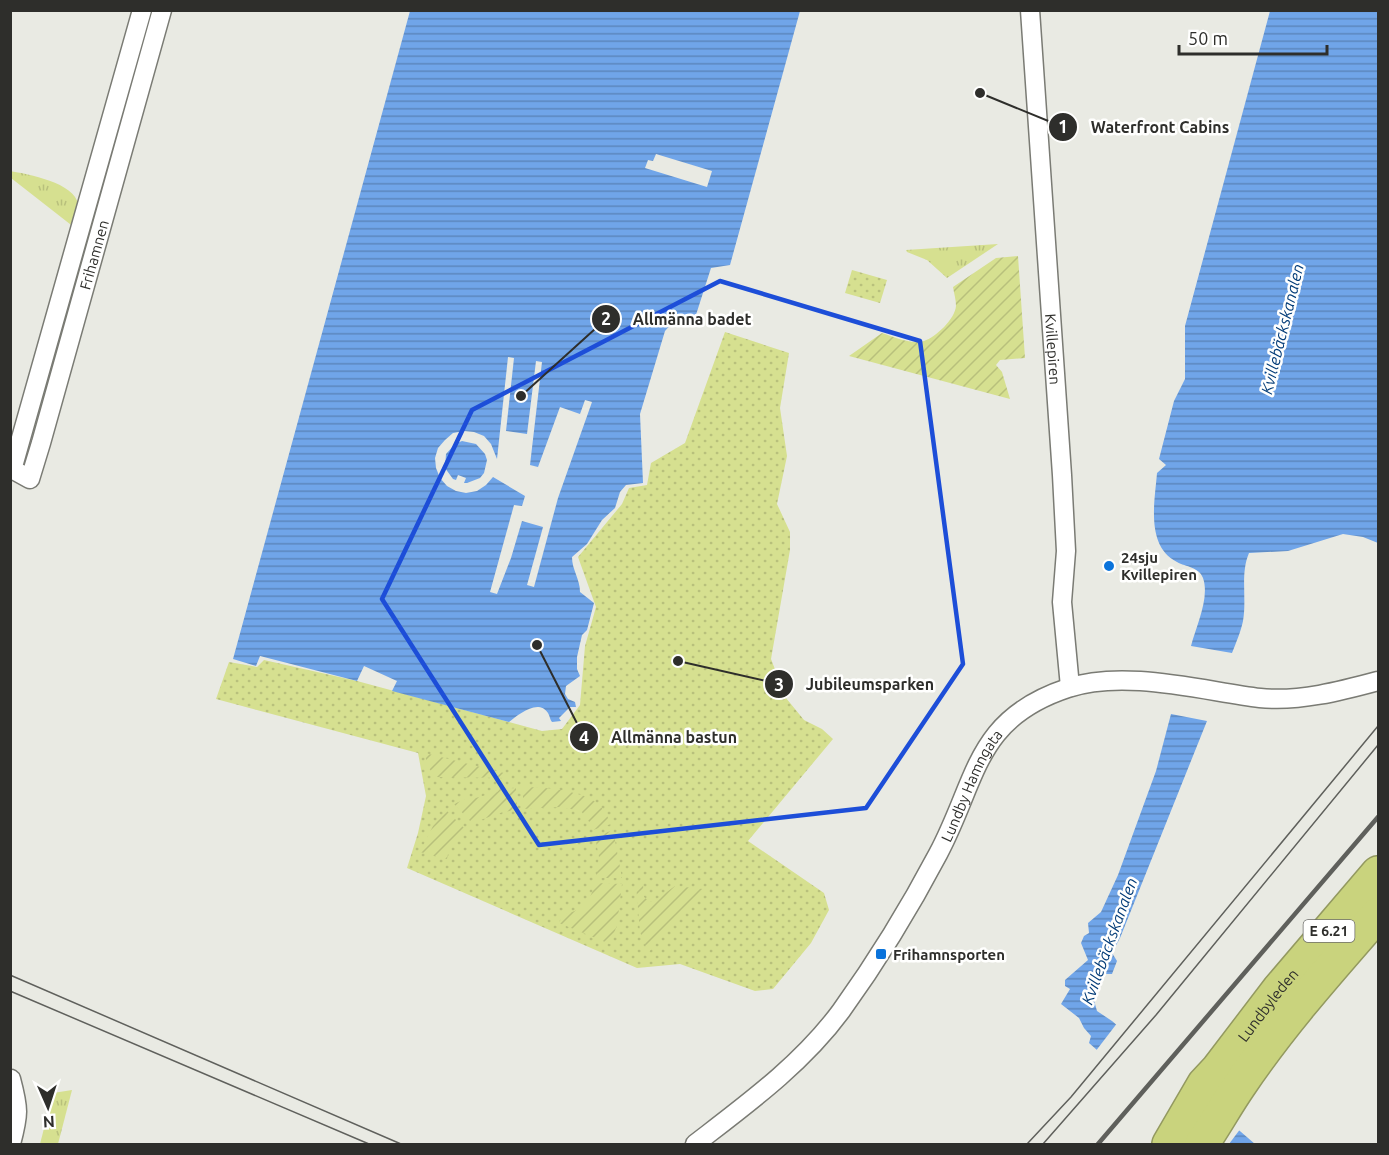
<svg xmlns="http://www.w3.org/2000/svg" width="1389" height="1155" viewBox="0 0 1389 1155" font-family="Ubuntu,sans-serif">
  <defs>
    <pattern id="grass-tufts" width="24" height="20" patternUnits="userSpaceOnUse" patternTransform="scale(1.5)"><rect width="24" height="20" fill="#d6e090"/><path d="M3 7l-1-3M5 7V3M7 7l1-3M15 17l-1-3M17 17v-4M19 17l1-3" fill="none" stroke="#b8c07c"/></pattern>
    <pattern id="park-dots" width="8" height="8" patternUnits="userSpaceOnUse" patternTransform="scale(1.5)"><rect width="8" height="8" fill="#d6e090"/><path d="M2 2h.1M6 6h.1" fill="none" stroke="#b8c07c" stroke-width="1.8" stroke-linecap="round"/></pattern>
    <pattern id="garden-furrows" width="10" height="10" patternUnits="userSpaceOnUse" patternTransform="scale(1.5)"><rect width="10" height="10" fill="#d6e090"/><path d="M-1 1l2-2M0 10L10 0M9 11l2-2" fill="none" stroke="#b8c07c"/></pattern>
    <pattern id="water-rules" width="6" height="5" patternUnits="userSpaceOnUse" patternTransform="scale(1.5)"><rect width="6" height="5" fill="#70a5e9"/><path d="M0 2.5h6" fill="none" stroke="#5c87bd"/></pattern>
  </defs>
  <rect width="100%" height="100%" fill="#e9eae3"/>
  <g fill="url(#grass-tufts)">
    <path d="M10,171C28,174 75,183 78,204C79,211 76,220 75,228L11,178Z"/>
    <polygon points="998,244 947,278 927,260 907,252 906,250"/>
    <polygon points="72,1090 58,1144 40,1144 53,1093"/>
  </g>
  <g fill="url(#park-dots)">
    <polygon points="852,270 887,280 880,303 845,293"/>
    <polygon points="725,332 789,353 780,408 787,456 777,504 790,532 790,550 771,659 786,698 804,720 822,729 833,739 748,841 824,893 829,910 811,943 773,989 755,991 680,964 637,968 407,868 418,833 426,796 418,753 216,699 229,662 257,667 264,660 357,681 542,731 562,729 580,705 585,646 596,607 578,557 622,504 629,488 647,485 651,463 685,443"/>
  </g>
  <g fill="url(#garden-furrows)">
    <path d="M1018,256L1025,358L1000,360L996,365L1002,372L1010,399L849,356L882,333C894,337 911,345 924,341C936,337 955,319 956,306C956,300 954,293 953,287L996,258Z"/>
    <polygon points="425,753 508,774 508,778 436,777 427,766"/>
    <path d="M523,787C543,787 577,790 594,801C602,806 607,815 611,824L593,830L590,823L581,811L560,807L523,809Z"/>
    <polygon points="516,788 517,810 503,812 472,823 454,804 470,797 472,799 497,792 500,789"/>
    <polygon points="446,810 464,828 450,844 447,859 420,852 433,826"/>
    <polygon points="613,830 622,878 596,878 599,857 595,837"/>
    <path d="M595,883L622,884L617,925L610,944L559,923L563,914C583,911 590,902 595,883Z"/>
    <polygon points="643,884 644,897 650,902 654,901 675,886 703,889 648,953 640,932 636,885"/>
  </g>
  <g fill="url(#water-rules)">
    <path d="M410,11H800L730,265L711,268L694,321L673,322L665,331L640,414L643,483L626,485L620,492L615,508L602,520L587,544L572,557C572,570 580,579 580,592L594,603L587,630L582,635L577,657V669L580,676L566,686L565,694L568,699L575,702L576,707H570L559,718L561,721L552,722C550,720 550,716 548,713C538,698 518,715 509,722L392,691L397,681L364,666L357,681L260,656L256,666L233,659Z"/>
    <path d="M1270,11H1378V543L1363,537L1343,534L1288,551L1249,553C1240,574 1247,598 1243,621C1241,631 1236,643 1232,653L1191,646C1196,626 1210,598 1203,578C1199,567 1186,567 1177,562C1145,546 1155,500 1157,473L1166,465L1159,459L1174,401L1185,379V326Z"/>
    <polygon points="1171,714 1207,721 1120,938 1112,953 1117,961 1112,974 1101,974 1093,997 1097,1011 1112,1021 1255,1144 1204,1144 1089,1043 1091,1036 1084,1028 1079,1018 1061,1004 1070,989 1065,986 1065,980 1088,960 1081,943 1084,936 1089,933 1088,923 1101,912 1118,875 1156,771"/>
  </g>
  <g fill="#e9eae3" fill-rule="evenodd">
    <polygon points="656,154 712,171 707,187 645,168 648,160 653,161"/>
    <path d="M508,357L514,358L506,431L527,434L536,361L542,362L530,465L538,467L560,407L580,414L585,400L592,402L558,498L534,587L527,585L543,527L522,521L511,558L497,594L490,592L514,505L522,506L525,496L493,477L486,485L477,491L466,493L456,491L447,486L440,478L436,468L435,458L438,448L445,440L453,433L464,431L474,432L484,436L491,444L497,459ZM462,441L476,444L485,454L487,460L484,473L480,478L467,483H464L466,478L458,475L456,480L453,479L445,468L446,454L455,444Z"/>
    <polygon points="1118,1022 1241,1128 1229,1144 1200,1144 1095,1052"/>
  </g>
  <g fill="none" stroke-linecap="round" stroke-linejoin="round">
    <g stroke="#7a7b74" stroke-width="21">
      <g id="minor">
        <path id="s1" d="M1030,10L1062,475L1066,551L1062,602L1070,687"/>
        <path id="s2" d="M10,468L30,479L41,443L162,10"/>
        <polyline points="12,470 142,10"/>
        <path d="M11,1079C19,1109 19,1114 11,1144"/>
        <path id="s3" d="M695,1144C747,1104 802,1064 841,1011C877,961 909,909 938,854C978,779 974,719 1068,688C1125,669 1203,691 1260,698C1299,702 1341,691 1378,681"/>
      </g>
    </g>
    <g stroke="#939960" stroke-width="36">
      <g id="motorway">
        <path id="s4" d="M1169,1144L1204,1084L1218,1069L1279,989L1378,873"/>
        <path d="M1202,1144C1215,1125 1226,1105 1239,1086C1280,1025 1330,969 1378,914"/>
      </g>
    </g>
    <use href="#minor" stroke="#fff" stroke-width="18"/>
    <use href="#motorway" stroke="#c9d37d" stroke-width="33"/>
    <g stroke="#5f605c" stroke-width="1.5">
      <polyline points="10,975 401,1144"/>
      <polyline points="10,991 369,1144"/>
      <polyline points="1027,1144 1071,1097 1378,726"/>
      <polyline points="1043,1144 1156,1015 1378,745"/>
    </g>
    <polyline stroke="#5f605c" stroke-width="4.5" points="1098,1144 1378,817"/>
  </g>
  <path fill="none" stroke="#1d4ed8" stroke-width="4.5" stroke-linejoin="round" d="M720,281L920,341L963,664L866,808L539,845L382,599L472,410Z"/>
  <g fill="#0a73db" stroke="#fffffe" stroke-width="2">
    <circle cx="1109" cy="566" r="6"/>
    <rect x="875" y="948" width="12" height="12" rx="3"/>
  </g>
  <g text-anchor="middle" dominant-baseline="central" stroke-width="5" stroke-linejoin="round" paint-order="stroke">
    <rect fill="#fffffe" stroke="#6d6d6a" stroke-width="1.5" x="1303.5" y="920" width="51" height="22" rx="4.5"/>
    <g font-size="14" font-weight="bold" fill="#2e2e2b">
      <text x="1329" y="931">E 6.21</text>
    </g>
    <g font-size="15" fill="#2e2e2b" stroke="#fffffe">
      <text stroke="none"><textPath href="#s2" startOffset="256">Frihamnen</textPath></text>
      <text stroke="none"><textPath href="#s1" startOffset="340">Kvillepiren</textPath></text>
      <text stroke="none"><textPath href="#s3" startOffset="459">Lundby Hamngata</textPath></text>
      <text stroke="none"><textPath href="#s4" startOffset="171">Lundbyleden</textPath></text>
    </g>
    <g font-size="15" font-weight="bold" fill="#2e2e2b" stroke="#fffffe" text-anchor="start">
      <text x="1121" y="557">24sju<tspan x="1121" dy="17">Kvillepiren</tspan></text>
      <text x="893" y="954">Frihamnsporten</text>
    </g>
    <g font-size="16" font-style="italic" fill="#033c78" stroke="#fffffe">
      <text transform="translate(1282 329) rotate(-76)">Kvillebäckskanalen</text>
      <text transform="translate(1109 941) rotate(-70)">Kvillebäckskanalen</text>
    </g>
  </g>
  <path fill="none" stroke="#2e2e2b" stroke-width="2" d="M980 93L1063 127M521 396L606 319M678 661L779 684M537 645L584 737"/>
  <g fill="#2e2e2b" stroke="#fffffe" stroke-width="2">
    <circle cx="980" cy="93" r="6"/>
    <circle cx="521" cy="396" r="6"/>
    <circle cx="678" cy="661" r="6"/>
    <circle cx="537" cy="645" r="6"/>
    <circle cx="1063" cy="127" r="15"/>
    <circle cx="606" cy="319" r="15"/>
    <circle cx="779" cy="684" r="15"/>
    <circle cx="584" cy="737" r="15"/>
  </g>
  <g font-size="18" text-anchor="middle" font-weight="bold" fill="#fff">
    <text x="1063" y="133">1</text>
    <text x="606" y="325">2</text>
    <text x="779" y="691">3</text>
    <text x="584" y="744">4</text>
  </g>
  <g font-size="16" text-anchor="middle" font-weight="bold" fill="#2e2e2b" stroke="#fffffe" stroke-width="5" stroke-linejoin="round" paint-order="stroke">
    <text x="1160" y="133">Waterfront Cabins</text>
    <text x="692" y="325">Allmänna badet</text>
    <text x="870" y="690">Jubileumsparken</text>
    <text x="674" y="743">Allmänna bastun</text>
  </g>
  <rect width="1389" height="1155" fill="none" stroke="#2e2e2b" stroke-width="24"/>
  <g transform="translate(48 1107) rotate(177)" stroke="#fffffe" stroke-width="4.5" paint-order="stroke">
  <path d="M0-4.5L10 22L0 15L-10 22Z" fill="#2e2e2b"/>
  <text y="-9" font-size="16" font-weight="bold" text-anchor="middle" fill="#2e2e2b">N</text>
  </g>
  <path d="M1179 45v9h148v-9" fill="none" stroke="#2e2e2b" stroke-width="3"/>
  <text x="1188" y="45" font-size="18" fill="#2e2e2b" stroke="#fffffe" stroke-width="4.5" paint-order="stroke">50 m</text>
</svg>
